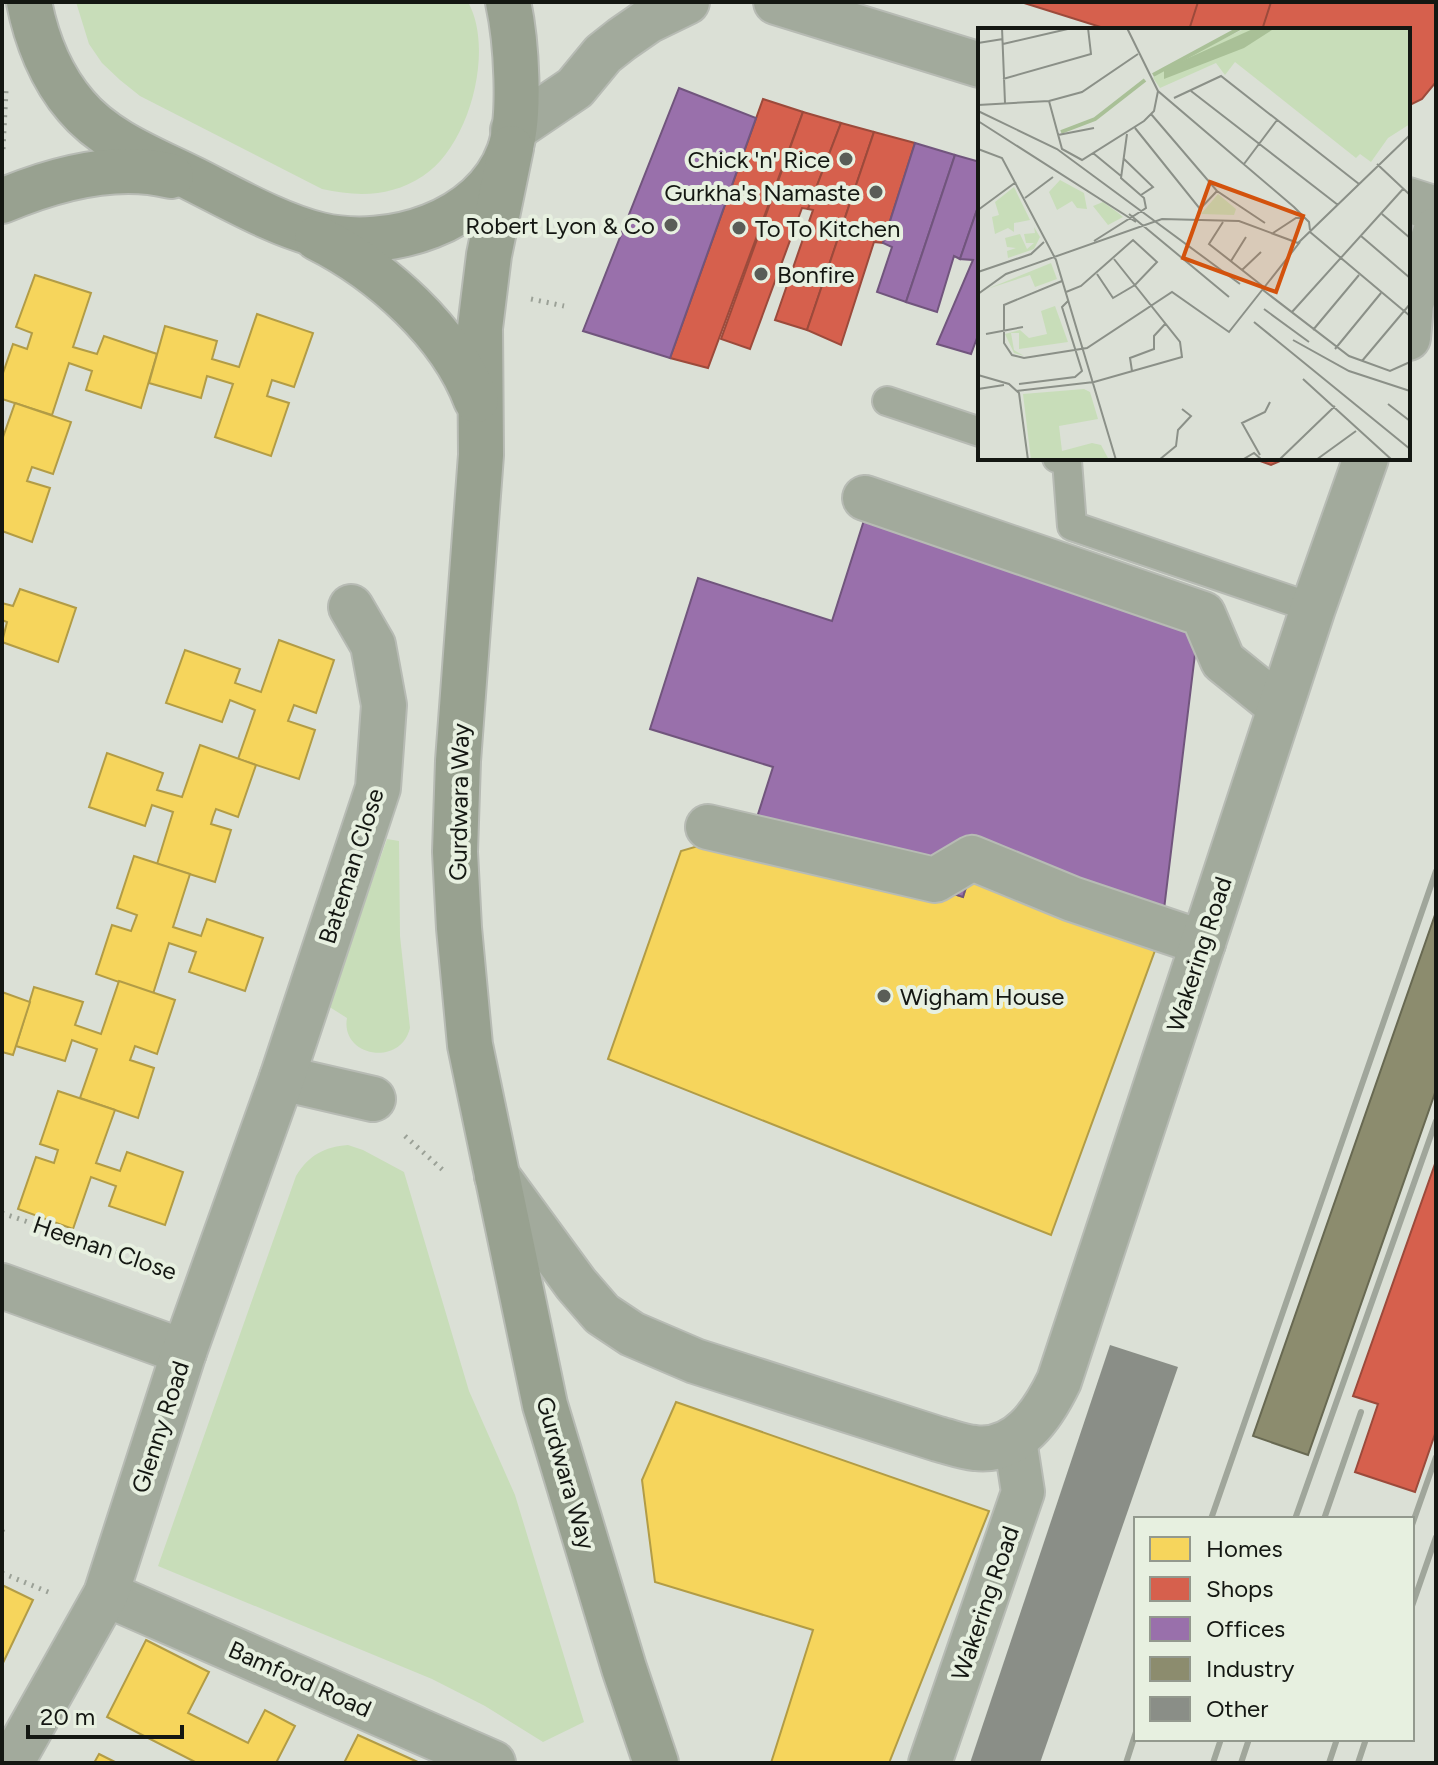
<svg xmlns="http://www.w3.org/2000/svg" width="1438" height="1765" viewBox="0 0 1438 1765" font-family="Figtree,sans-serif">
  <rect width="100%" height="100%" fill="#dbe0d6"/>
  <g fill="#c8ddb9">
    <path d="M76,2H468C495,50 469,147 423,176C391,197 358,197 322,189L140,96L120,80L102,63L89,44Z"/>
    <path d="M387,839L399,841L400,936L410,1028C400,1068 340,1056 347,1018L328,1006Z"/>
    <path d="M348,1145L363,1150L404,1172L469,1391L515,1495L584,1722L543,1742L485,1706L432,1679L158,1566L296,1176C309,1155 324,1147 348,1145Z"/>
  </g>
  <g fill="#f6d55c" stroke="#b29c46" stroke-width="2">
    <polygon points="35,275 91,293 73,347 97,354 104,336 157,354 141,408 86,390 92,371 69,363 52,415 2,399 2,376 13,344 27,349 32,333 16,327"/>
    <polygon points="257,314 313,333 294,387 272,380 267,396 289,403 271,456 215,437 233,384 207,376 201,398 149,383 165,326 217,341 212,359 239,367"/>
    <polygon points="15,403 71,422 53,474 32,467 27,481 50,488 32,542 2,531 2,440"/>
    <polygon points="20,589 76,608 58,662 2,642 7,622 2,620 2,603 13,606"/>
    <polygon points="279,640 334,660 316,713 294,705 288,721 315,730 299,779 238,759 255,710 230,700 222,722 166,703 185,650 240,669 235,683 261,692"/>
    <polygon points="200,745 256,765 238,817 216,809 213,817 211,824 231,830 215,882 157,864 173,812 152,805 145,826 89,807 107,753 163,773 157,790 182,797"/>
    <polygon points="753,830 963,897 974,862 1161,934 1051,1235 608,1059 681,851"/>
    <polygon points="134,856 190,874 173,927 201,936 207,919 263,938 245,991 189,972 196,952 169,943 153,994 96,974 112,925 131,931 137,915 117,908"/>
    <polygon points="119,981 175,1000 157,1054 135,1046 130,1060 154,1068 138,1118 80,1098 97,1049 72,1040 65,1061 16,1046 34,987 83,1002 75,1025 101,1034"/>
    <polygon points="2,992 30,1002 13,1055 2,1052"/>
    <polygon points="58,1091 115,1110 96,1163 120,1171 127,1152 183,1172 165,1225 109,1206 116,1186 91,1177 73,1229 18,1209 36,1157 54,1163 58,1150 40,1144"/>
    <polygon points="676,1402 989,1511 889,1763 771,1763 813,1630 655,1582 642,1480"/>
    <polygon points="2,1585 33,1600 2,1665"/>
    <polygon points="146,1640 209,1672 188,1713 248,1743 265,1710 295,1726 276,1763 197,1763 107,1717"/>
    <polygon points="358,1735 420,1763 344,1763"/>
    <polygon points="99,1754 117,1763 94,1763"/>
  </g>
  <g fill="#d6604d" stroke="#9c4a3b" stroke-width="2">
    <polygon points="1021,2 1436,2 1436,82 1422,99 1408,106 1408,30 1110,30"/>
    <polygon points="1198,2 1271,2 1262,30 1189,30"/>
    <polygon points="763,99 803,112 708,368 670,358"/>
    <polygon points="803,112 841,123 808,209 802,208 750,349 721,339"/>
    <polygon points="841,123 874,132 807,330 775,320 813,210 808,209"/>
    <polygon points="874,132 915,143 883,243 874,242 841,345 807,330"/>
    <polygon points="1252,458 1287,458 1271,465"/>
    <polygon points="1436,1161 1436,1431 1415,1492 1355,1472 1378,1404 1353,1396"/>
  </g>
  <g fill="#9970ab" stroke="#71557d" stroke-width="2">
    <polygon points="679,88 756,118 670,358 583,331"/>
    <polygon points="915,143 955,155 906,302 877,292 892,247 883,243"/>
    <polygon points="955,155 980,162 980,201 960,259 954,256 937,312 906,302"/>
    <polygon points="980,201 980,330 971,354 937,344 973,260 960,259"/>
    <polygon points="866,514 1199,621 1161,934 974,862 963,897 753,830 773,767 650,729 698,578 832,621"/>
  </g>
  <polygon fill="#8c8c6e" stroke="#686952" stroke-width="2" points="1436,912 1436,1090 1308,1455 1253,1436"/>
  <polygon fill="#8a8e87" points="1110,1345 1178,1367 1040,1763 970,1763"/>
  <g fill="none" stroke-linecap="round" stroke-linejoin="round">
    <g stroke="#b7bbb4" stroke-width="32">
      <g id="service">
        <polyline points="887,401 980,432"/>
        <polyline points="1057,458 1067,461 1072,526 1313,608"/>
      </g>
    </g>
    <g stroke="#b7bbb4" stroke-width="46">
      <polyline id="pedestrian" points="930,1763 1023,1492 1015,1440"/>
    </g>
    <g stroke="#b7bbb4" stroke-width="48">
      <g id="minor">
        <polyline points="776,2 980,65"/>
        <polyline points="513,130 575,88 603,54 622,39 648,21 687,2"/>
        <polyline points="1408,200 1436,209"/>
        <polyline points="1408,338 1411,304 1436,230"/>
        <polyline points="865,498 1203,614 1223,661 1280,707"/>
        <polyline points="708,827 935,880 972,858 1072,899 1203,943"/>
        <polyline points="282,1078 373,1099"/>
        <path d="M497,1176L576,1284L602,1314L632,1334L695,1361L938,1439C950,1442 963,1447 975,1448C1018,1453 1043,1414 1059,1381L1313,608L1366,458"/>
        <polyline points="2,1286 184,1352"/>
        <polyline points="106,1594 493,1763"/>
        <polyline points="11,1763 106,1594 184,1352 282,1078 378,788 384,705 373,645 351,607"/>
      </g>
    </g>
    <g stroke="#b7bbb4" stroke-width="48">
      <g id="primary">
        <path d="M29,2C36,38 51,77 76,106C105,141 153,159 193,179C231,198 278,225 320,235C389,251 483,223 509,152C522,118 516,38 508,2"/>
        <polyline points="511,148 489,255 480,328 481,455 458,761 455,852 459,928 470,1045 545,1405 624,1668 656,1763"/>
        <path d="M2,201C54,179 115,162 171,176"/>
        <path d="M317,238C381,270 451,332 476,400"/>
      </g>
    </g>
    <g stroke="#9ba197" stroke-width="5" stroke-dasharray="2 6" stroke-linecap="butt">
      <polyline points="3,149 6,91"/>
      <polyline points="531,299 564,306"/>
      <polyline points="405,1136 445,1172"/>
      <polyline points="2,1213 164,1269"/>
      <polyline points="2,1531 4,1526"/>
      <polyline points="2,1573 53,1594"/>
    </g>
    <use href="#service" stroke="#a2aa9c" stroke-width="28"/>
    <use href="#pedestrian" stroke="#a2aa9c" stroke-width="42"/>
    <use href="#minor" stroke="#a2aa9c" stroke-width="44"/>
    <use href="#primary" stroke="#98a190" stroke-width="44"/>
    <g stroke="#a0a69b" stroke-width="6">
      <polyline points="1211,1519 1436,871"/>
      <polyline points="1295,1519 1436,1121"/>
      <polyline points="1324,1519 1361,1412"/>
      <polyline points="1412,1525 1436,1457"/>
      <polyline points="1412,1606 1436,1537"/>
      <polyline points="1126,1763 1136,1732"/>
      <polyline points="1213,1763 1221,1739"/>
      <polyline points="1241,1763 1249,1739"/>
      <polyline points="1329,1763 1337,1739"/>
      <polyline points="1358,1763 1366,1739"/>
    </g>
  </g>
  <g fill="#5a5d57" stroke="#e7f0e0" stroke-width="3">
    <circle cx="846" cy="159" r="8"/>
    <circle cx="876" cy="192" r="8"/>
    <circle cx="671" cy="225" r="8"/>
    <circle cx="739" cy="228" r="8"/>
    <circle cx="761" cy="274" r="8"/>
    <circle cx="884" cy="996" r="8"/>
  </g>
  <g text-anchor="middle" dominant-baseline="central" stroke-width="8" stroke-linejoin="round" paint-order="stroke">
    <g font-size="24" fill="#141712" stroke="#e7f0e0" text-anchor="end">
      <text x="830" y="159">Chick 'n' Rice</text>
      <text x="860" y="192">Gurkha's Namaste</text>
      <text x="655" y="225">Robert Lyon &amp; Co</text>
      <text x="755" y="228" text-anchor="start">To To Kitchen</text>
      <text x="777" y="274" text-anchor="start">Bonfire</text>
      <text x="900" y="996" text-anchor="start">Wigham House</text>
    </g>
    <g font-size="24" fill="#141712" stroke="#e7f0e0">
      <text transform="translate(459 802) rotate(-89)">Gurdwara Way</text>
      <text transform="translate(351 866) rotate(-72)">Bateman Close</text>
      <text transform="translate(1199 954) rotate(-72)">Wakering Road</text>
      <text transform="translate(105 1248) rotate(19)">Heenan Close</text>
      <text transform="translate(160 1427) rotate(-72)">Glenny Road</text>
      <text transform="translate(566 1473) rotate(74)">Gurdwara Way</text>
      <text transform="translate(985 1603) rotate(-71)">Wakering Road</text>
      <text transform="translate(300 1679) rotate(24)">Bamford Road</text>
    </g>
  </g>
  <g transform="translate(978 28)">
    <rect width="432" height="432" fill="#dbe0d6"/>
    <path d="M268,0H432V96L410,110L393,134L382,126L378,130L257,34L247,47L238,35L182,60L175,50L184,40ZM82,152L106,165L109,181L99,180L94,173L79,182L71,164ZM36,159L52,192L36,195V204L30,200L17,206L14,189L21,187L17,174ZM240,166L258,181L256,187L223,186ZM125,174L139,184L145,189L130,197L115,178ZM56,199L62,209L56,221L30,230L29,223L38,220L29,219L27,210L42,206L49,221L56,215H48L46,206L57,205ZM73,235L79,251L57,259L52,247L9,261ZM77,278L90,314L41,321V305H33L36,322L46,328L36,325L27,306L42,302L51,310L69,306L63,283ZM106,361L112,364L120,391L81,398L84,423L114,415L123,417L131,432H53L45,366Z" fill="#c8ddb9"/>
    <path d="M277,0H297L266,20L186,51V41Z" fill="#a9c097"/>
    <path fill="none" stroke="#a9c097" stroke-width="4" d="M175,47L262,0M83,104L117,91L167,52"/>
    <path fill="none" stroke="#8b9088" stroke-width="2" d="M24,0L27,75M149,0L180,63L316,179L331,194L332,202M0,15L25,11M25,16L94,0M25,51L113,26L110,0M213,63L360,177M196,70L243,48L381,156M71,73L84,121L104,132L166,93L176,83L180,63M0,77L71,73L104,64L160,26M0,83L79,121L262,256M173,86L239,163L287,195M0,93L158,194M157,100L222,181L239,163M80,107L116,100M0,121L24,130L78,232L138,432M115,125L143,148M145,130L175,159L163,167M266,136L299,92M399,136L432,167M47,170L75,149M0,182L38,154M151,186L251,269M404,186L432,210M245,194L231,216L287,260M332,204L432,288M295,205L318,190H327M383,208L432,250M116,213L168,180L166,170L143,150L149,106M253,233L268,209M264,242L283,224M0,244L53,226L66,214M84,253L26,277V315L34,327L46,330L109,320L194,264L251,304L322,214M285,262L371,328L412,343L432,334M88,264L103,258L155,212L179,234L157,257L135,270L119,246M0,266L28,246L184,191L261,193L320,215L432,107M286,281L331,314M314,284L425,161M276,294L432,421M335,302L381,247M8,306L45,299M315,312L371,343L432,363M357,321L403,265M384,333L432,276M154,343L152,330L176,321V308L188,295M0,347L31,356L41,365L50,432M325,351L414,432M41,356L97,349L104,343L84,279L90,273M0,361L26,357M38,363L116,354L204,329L202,314L136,231M410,376L432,393M282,427L264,395L287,384L292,374M181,432L198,418L200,402L213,388L204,381M264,432L276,425L284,432M301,432L357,378M338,432L378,403"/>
    <path fill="#d3520d" fill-opacity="0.15" stroke="#d3520d" stroke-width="4" d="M232,154L325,188L298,264L205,230Z"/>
    <rect width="432" height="432" fill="none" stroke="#141712" stroke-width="4"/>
  </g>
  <rect width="1438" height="1765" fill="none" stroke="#141712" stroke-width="8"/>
  <rect x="1134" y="1517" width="280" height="224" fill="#e7f0e0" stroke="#93998e" stroke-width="2"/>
  <rect x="1150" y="1537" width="40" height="24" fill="#f6d55c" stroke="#93998e" stroke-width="2"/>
  <text x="1206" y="1557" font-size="24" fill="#141712">Homes</text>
  <rect x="1150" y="1577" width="40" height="24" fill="#d6604d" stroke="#93998e" stroke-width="2"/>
  <text x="1206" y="1597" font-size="24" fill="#141712">Shops</text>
  <rect x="1150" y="1617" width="40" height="24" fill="#9970ab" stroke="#93998e" stroke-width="2"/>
  <text x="1206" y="1637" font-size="24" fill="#141712">Offices</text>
  <rect x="1150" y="1657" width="40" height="24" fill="#8c8c6e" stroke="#93998e" stroke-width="2"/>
  <text x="1206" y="1677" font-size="24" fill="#141712">Industry</text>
  <rect x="1150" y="1697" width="40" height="24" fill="#8a8e87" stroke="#93998e" stroke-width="2"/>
  <text x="1206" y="1717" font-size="24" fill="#141712">Other</text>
  <path d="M28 1725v12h154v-12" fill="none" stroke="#141712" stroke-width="4"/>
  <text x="40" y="1725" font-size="24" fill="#141712" stroke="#e7f0e0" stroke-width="6" paint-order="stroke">20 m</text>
</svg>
